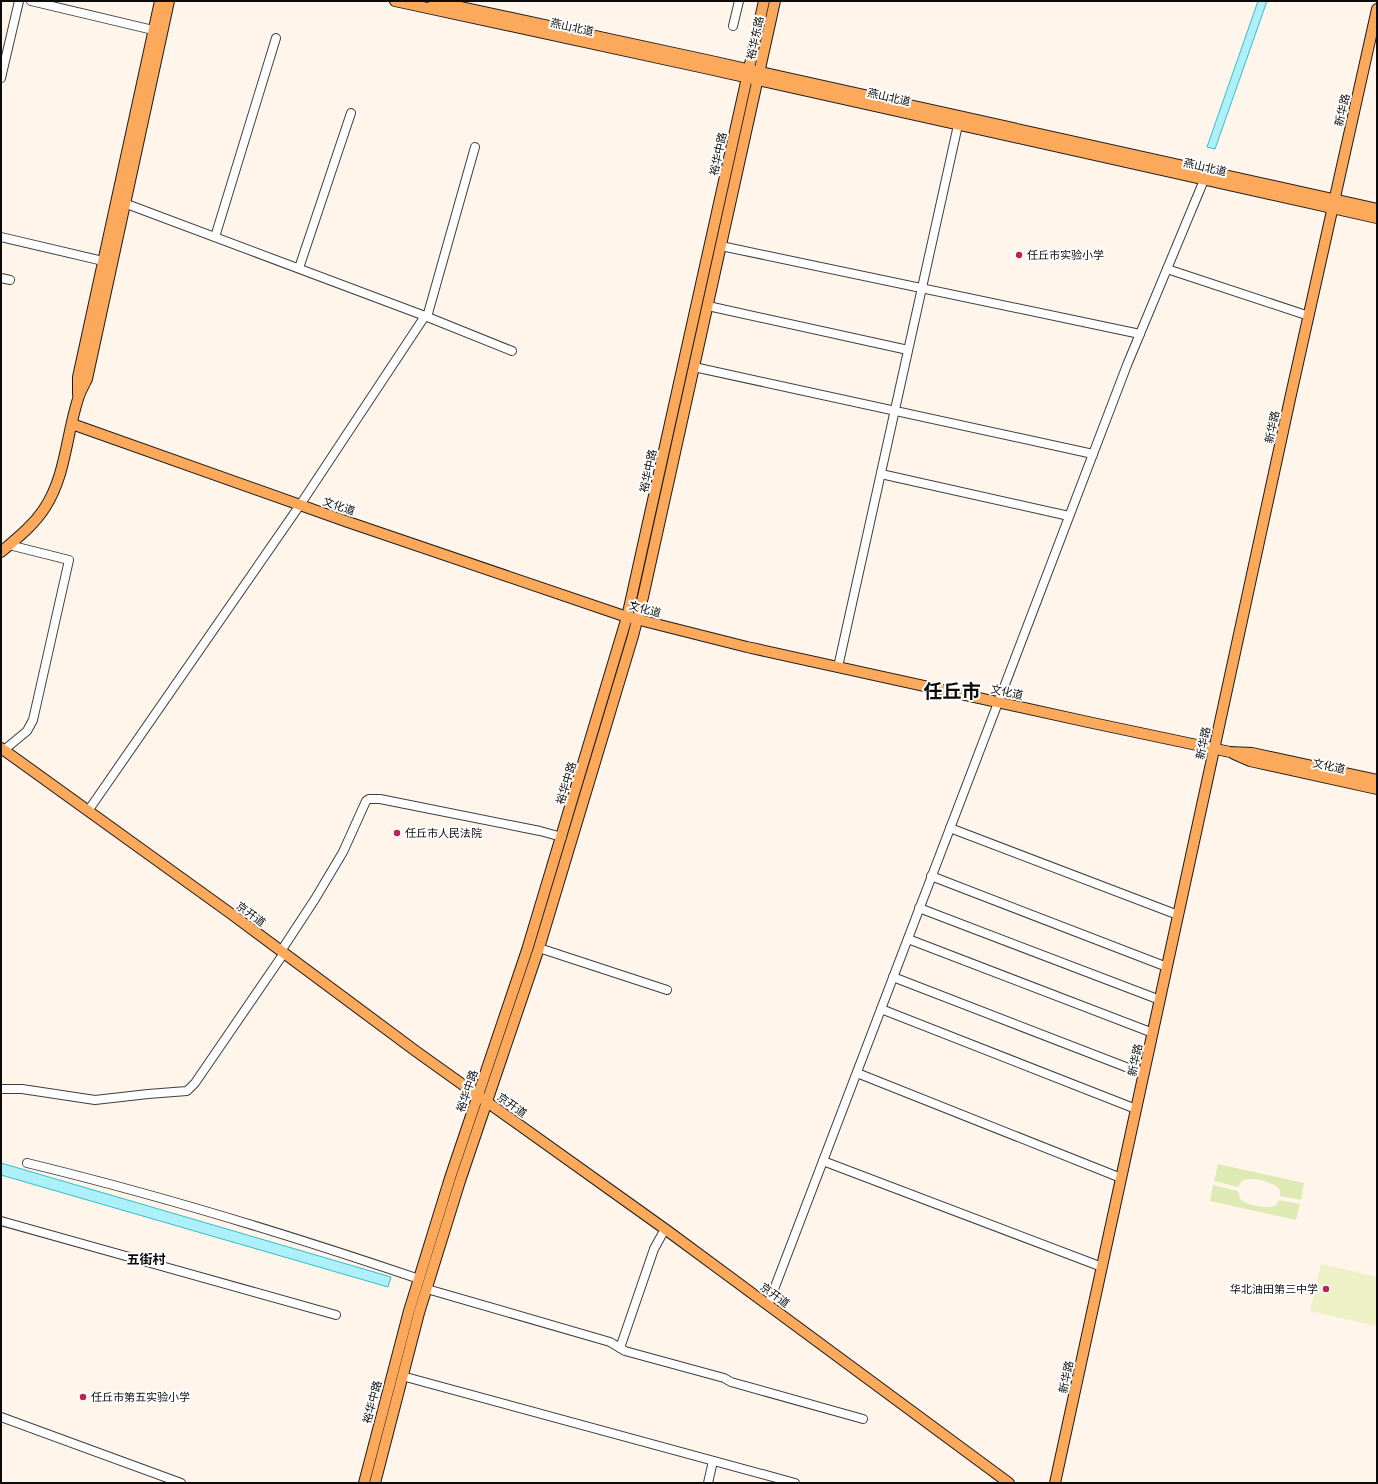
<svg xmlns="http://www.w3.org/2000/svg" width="1378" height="1484" viewBox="0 0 1378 1484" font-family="'Crimson Pro','Noto Sans SC',serif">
  <rect width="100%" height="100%" fill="#fff5ea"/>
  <g fill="#deeab3">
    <path d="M1218,1164L1304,1183L1301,1200L1280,1196C1280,1194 1280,1191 1280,1190C1276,1182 1252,1177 1244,1180C1241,1181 1240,1184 1238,1187L1214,1181Z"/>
    <path d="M1213,1185L1238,1191C1239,1193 1239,1197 1241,1200C1246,1205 1270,1210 1276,1205C1277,1204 1278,1201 1279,1200L1300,1204L1296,1220L1210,1201Z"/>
  </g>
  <polygon fill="#edf1c5" points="1321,1264 1377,1277 1377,1326 1310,1311"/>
  <g fill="#adf0f7" stroke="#32bdd0">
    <polygon points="1258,1 1267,1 1215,149 1207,147"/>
    <polygon points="1,1163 391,1277 388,1287 1,1175"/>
  </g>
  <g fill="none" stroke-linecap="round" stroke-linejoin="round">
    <g stroke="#3e3e3e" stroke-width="10">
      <g id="minor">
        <polyline points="31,1 153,30"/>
        <polyline points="733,26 739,1"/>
        <polyline points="1,78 19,1"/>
        <polyline points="124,203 425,316 512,351"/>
        <polyline points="1,237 103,261"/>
        <polyline points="215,237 276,38"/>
        <polyline points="721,246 1140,334"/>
        <polyline points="299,268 351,113"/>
        <polyline points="1167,269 1309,316"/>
        <polyline points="1,278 10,280"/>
        <polyline points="708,306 908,350"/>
        <polyline points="427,317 475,147"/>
        <polyline points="694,367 1093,454"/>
        <polyline points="881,474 1069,516"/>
        <polyline points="838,667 958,125"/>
        <polyline points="4,750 27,731 33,720 69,560 9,545"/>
        <polyline points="88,811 300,505 425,316"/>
        <polyline points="950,828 1178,915"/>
        <polyline points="931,876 1167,967"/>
        <polyline points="919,908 1160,1000"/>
        <polyline points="908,939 1153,1033"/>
        <polyline points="539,948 667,990"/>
        <polyline points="281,951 315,899 343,852 366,801 369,799 380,799 540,831 562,837"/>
        <polyline points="893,977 1144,1074"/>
        <polyline points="881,1009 1136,1109"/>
        <polyline points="857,1073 1121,1178"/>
        <polyline points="1,1089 22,1089 95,1100 148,1094 187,1091 195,1083 284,953"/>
        <polyline points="823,1161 1102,1267"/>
        <path d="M27,1163C159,1195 290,1235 419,1279"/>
        <polyline points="1,1221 336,1315"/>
        <polyline points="427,1289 610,1342 625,1351 724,1378 731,1382 863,1419"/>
        <polyline points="768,1305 1127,365 1204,180"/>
        <polyline points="620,1348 654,1249 665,1229"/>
        <polyline points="402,1376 795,1483"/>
        <polyline points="1,1417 181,1483"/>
        <polyline points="708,1483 713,1461"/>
      </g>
    </g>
    <g stroke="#1c1c1c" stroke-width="12">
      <g id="major">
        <polyline points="395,1 709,69 1377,218"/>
        <polyline points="433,1 711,61 1377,209"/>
        <polyline points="78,394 78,377 160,1"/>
        <polyline points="72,424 348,522 624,616 747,647 1088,722 1230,752 1252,753 1377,780"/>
        <path d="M1,552C16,539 33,526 44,509C66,476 66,436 78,399C80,392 84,385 87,379L169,1"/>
        <polyline points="1,748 230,913 417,1052 665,1229 1009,1483"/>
        <polyline points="1234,754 1250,761 1377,789"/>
        <polyline points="364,1483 409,1311 450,1178 527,950 627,617 764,1"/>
        <polyline points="375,1483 419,1313 460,1181 539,948 633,636 643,597 775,1"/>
        <polyline points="1055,1483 1290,399 1377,9"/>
      </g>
    </g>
    <use href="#minor" stroke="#fff" stroke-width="8"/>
    <use href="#major" stroke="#fca95c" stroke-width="10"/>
  </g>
  <g fill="#be2153" stroke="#fff" stroke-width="1.5">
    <circle cx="1019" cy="255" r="4"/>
    <circle cx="397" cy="833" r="4"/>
    <circle cx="1326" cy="1289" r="4"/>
    <circle cx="83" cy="1397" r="4"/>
  </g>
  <g text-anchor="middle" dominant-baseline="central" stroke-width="4" stroke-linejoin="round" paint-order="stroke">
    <g font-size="11" fill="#0b0b0b" stroke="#fff">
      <text transform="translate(572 27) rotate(12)">燕山北道</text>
      <text transform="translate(755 38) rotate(-78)">裕华东路</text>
      <text transform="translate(889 97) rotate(13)">燕山北道</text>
      <text transform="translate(1342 110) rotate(-77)">新华路</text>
      <text transform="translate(718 154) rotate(-78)">裕华中路</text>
      <text transform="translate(1205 167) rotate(13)">燕山北道</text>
      <text transform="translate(1272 427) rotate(-78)">新华路</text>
      <text transform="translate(648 471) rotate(-78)">裕华中路</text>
      <text transform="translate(339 506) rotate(19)">文化道</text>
      <text transform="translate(645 609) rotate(15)">文化道</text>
      <text transform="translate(1007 692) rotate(12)">文化道</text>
      <text transform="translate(1203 743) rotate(-78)">新华路</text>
      <text transform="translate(1329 766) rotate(12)">文化道</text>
      <text transform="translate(566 783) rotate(-73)">裕华中路</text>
      <text transform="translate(251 914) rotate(36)">京开道</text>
      <text transform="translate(1135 1060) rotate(-78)">新华路</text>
      <text transform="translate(467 1091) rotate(-71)">裕华中路</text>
      <text transform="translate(512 1105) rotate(35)">京开道</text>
      <text transform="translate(775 1295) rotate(36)">京开道</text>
      <text transform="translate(1066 1377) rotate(-78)">新华路</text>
      <text transform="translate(372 1402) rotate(-75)">裕华中路</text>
    </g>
    <g font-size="11" fill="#0b0b0b" stroke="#fff" text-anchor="start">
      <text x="1027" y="255">任丘市实验小学</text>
      <text x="405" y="833">任丘市人民法院</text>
      <text x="1318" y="1289" text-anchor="end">华北油田第三中学</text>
      <text x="91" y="1397">任丘市第五实验小学</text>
    </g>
    <g font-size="13" font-weight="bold" fill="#0b0b0b" stroke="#fff">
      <text x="146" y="1259">五街村</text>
    </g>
    <g font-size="19" font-weight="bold" fill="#0b0b0b" stroke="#fff">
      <text x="952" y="691">任丘市</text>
    </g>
  </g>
  <rect width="1378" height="1484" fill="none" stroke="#0b0b0b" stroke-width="4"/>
</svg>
